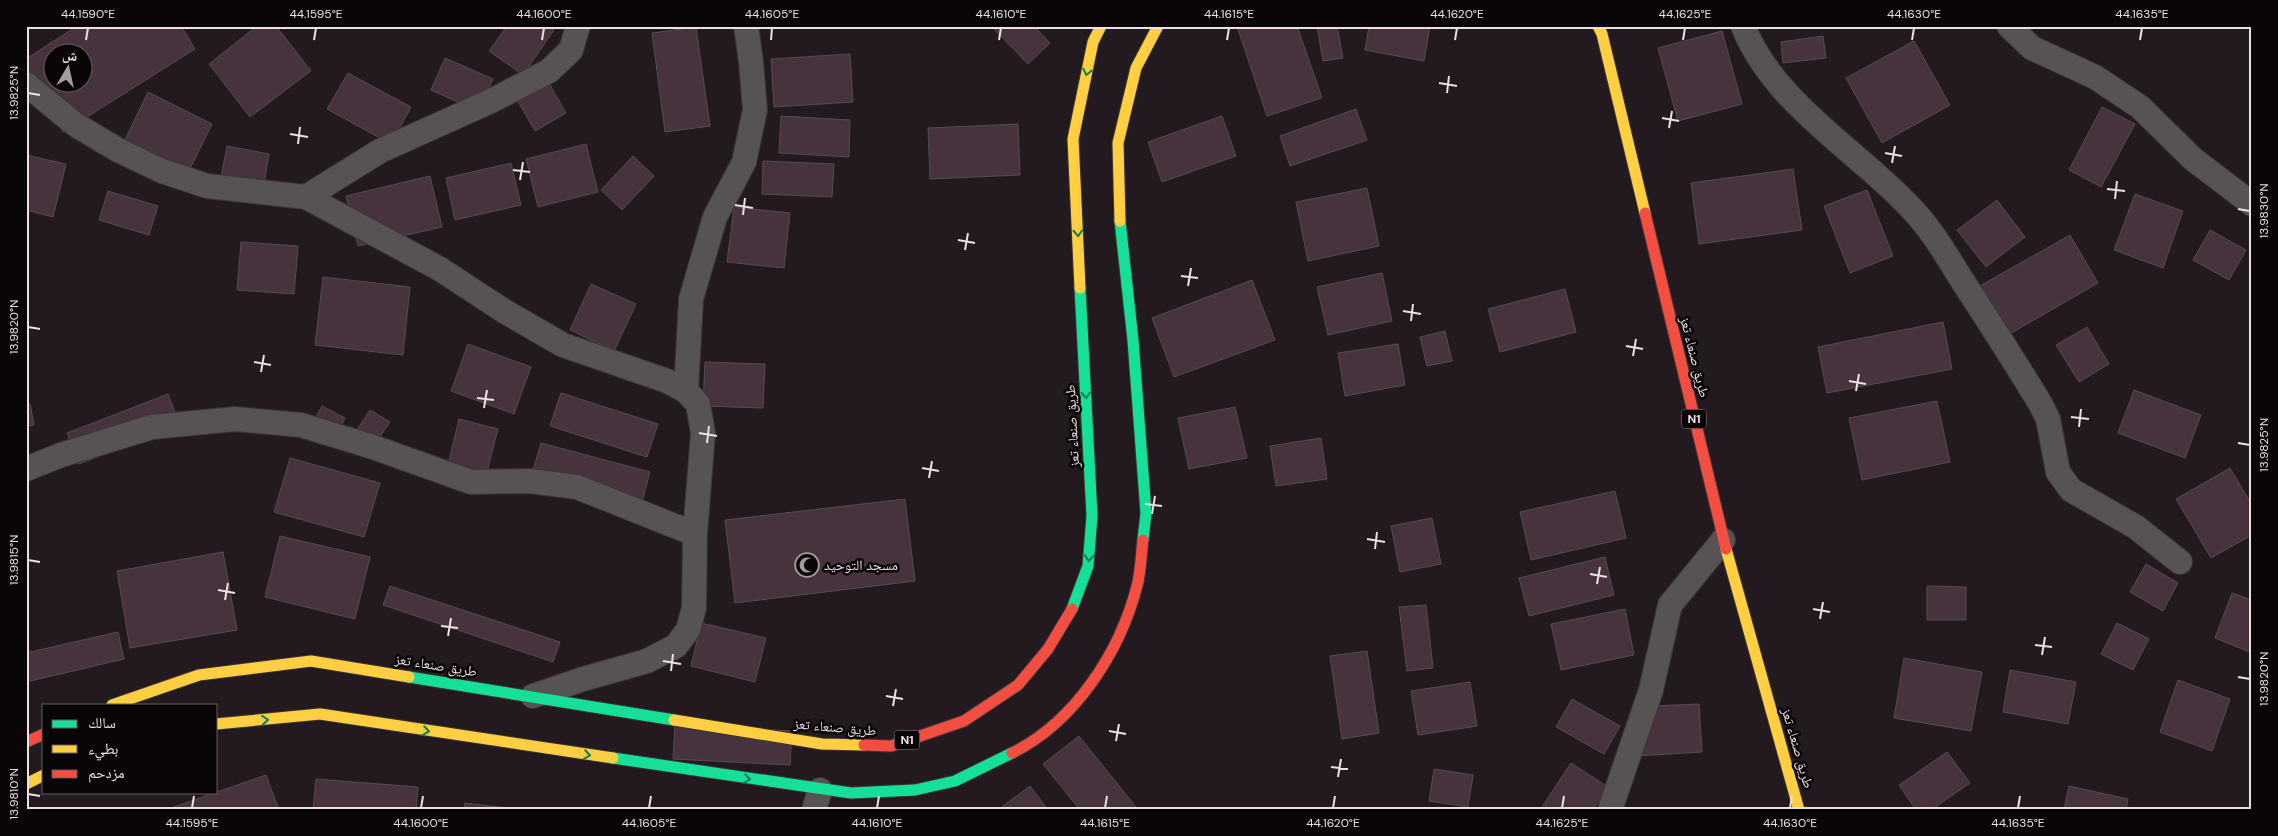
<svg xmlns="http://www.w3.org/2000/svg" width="2278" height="836" viewBox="0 0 2278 836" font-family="'DM Sans','Noto Naskh Arabic',sans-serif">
  <rect width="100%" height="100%" fill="#221a1e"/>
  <g fill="#46333e" stroke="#544d50" fill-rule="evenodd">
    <path d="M77,26H181L195,49L63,132L26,74V59ZM52,52H82V82H52Z"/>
    <polygon points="257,26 276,26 311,71 250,117 209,64"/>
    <polygon points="507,26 548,26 554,30 523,75 489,51"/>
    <polygon points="991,26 1034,26 1050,43 1028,64"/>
    <polygon points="1237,26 1297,26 1322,98 1267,116"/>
    <polygon points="1317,26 1337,26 1343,58 1323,61"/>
    <polygon points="1369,26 1430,26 1424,61 1365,50"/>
    <polygon points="696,27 710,126 665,132 652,33"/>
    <polygon points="1722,31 1742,104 1678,121 1658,48"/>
    <polygon points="1823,36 1826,58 1783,63 1781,42"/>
    <polygon points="1914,41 1950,105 1882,143 1846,78"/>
    <polygon points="850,54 853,102 774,107 771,59"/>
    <polygon points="445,58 493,79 478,111 431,90"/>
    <polygon points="348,73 411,107 391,144 327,109"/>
    <polygon points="547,80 566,113 535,131 516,98"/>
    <polygon points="148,92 212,124 184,181 120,150"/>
    <polygon points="2102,107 2135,124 2101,187 2069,170"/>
    <polygon points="1356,109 1367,140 1290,166 1280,136"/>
    <polygon points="781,116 850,120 849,157 779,153"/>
    <polygon points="1222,116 1236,156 1162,182 1148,142"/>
    <polygon points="1018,124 1020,175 930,179 928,128"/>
    <polygon points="586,144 598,192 538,207 526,159"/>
    <polygon points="227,146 269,154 262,196 219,188"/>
    <polygon points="26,155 66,164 53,217 26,210"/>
    <polygon points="633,156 654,176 622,210 601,190"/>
    <polygon points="763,161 834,164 832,197 762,194"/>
    <polygon points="511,163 521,205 455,220 446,178"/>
    <polygon points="1793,169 1802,230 1699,244 1691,183"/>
    <polygon points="430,176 442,227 358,246 346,196"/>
    <polygon points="1367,188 1379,246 1308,261 1296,202"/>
    <polygon points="1867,190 1893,256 1850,273 1824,206"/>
    <polygon points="108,191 158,206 149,235 99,220"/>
    <polygon points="2135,194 2183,211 2163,268 2114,250"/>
    <polygon points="1997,200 2025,237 1986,267 1957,230"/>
    <polygon points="734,207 790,213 784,268 727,262"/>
    <polygon points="2210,230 2246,250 2229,280 2193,260"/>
    <polygon points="2070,235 2098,283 2006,336 1978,287"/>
    <polygon points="241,242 298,246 294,294 237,290"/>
    <polygon points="1382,273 1392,321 1328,335 1317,287"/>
    <polygon points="323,277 410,287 403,355 315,345"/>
    <polygon points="1252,280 1275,340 1174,377 1152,318"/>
    <polygon points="591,284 636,304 614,351 570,330"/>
    <polygon points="1565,289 1576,332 1500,352 1488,309"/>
    <polygon points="1943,322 1952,369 1827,393 1818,347"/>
    <polygon points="2087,327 2109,364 2079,382 2056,345"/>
    <polygon points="1445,331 1452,361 1427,366 1420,337"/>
    <polygon points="468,344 531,367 514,414 451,391"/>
    <polygon points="1398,344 1405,385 1345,396 1338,353"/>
    <polygon points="705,362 765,364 763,408 703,406"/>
    <polygon points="2134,390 2201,415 2185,458 2118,433"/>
    <polygon points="561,393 658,424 647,457 550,426"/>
    <polygon points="168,394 180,426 79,464 67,433"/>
    <polygon points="1937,401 1950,462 1862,480 1849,418"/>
    <polygon points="30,404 34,425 26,426 26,405"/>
    <polygon points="322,406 345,418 333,442 309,430"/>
    <polygon points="1235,407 1247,458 1189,469 1178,418"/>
    <polygon points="370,410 390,422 370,451 351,439"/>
    <polygon points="459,419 498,429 482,491 444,481"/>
    <polygon points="1321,438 1327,479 1276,486 1270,446"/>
    <polygon points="541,443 650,472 641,506 531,477"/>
    <polygon points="290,458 380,483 364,537 274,512"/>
    <polygon points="2230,468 2252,505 2252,535 2211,558 2176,499"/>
    <polygon points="1615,491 1626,538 1531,560 1520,512"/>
    <polygon points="905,499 915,581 735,603 725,520"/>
    <polygon points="1432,518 1441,564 1400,572 1391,526"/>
    <polygon points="280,536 370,557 355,619 265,597"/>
    <polygon points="223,552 237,630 130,648 117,571"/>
    <polygon points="1605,557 1614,595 1529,616 1519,578"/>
    <polygon points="2146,564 2178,583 2163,611 2130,592"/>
    <polygon points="390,586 560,642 553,662 383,605"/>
    <polygon points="1927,586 1966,587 1966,620 1927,620"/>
    <polygon points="2232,593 2252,600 2252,653 2215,638"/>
    <polygon points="1426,605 1433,668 1407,671 1399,607"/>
    <polygon points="1625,609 1634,655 1561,670 1551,624"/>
    <polygon points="701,623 766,638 755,682 691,666"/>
    <polygon points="2117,623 2149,639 2133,670 2101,654"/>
    <polygon points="118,632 124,659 26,682 26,653"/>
    <polygon points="1367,651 1379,733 1342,739 1330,656"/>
    <polygon points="1904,658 1982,672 1971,731 1894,718"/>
    <polygon points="2010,670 2076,682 2068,724 2003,712"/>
    <polygon points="2178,680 2230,699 2212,751 2160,732"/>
    <polygon points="1470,682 1477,726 1418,735 1411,691"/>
    <polygon points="1572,699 1620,726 1604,754 1556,727"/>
    <polygon points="1699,704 1702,752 1636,756 1632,707"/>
    <polygon points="675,725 792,731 790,765 673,759"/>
    <polygon points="1079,736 1136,807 1132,810 1080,810 1043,764"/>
    <polygon points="1947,752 1970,783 1931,810 1916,810 1899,785"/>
    <polygon points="1571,763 1608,787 1593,810 1540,810"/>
    <polygon points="1434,769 1473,775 1468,807 1429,801"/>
    <polygon points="266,775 279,810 168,810 168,809"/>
    <polygon points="316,779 418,787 416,810 313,810"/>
    <polygon points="1030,786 1048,810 999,809"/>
    <polygon points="2069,786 2128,799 2126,810 2064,810"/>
    <polygon points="465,803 524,810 464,810"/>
  </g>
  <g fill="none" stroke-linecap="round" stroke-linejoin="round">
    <g stroke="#3c3538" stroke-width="26">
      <g id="street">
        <path d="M1743,26C1774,104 1856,149 1911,208C1934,232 1949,260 1967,288C1992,326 2016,364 2040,403L2048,419L2058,472L2071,490L2136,527L2180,562"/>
        <polyline points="2009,26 2032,48 2095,77 2140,107 2193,159 2252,204"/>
        <polyline points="26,84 76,125 118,150 162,171 207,186 306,197 440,269 504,311 563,345 667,381 686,391 698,404 703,433 695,534 694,608 688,630 676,646 647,661 583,679 533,696"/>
        <polyline points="306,197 380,151 491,101 549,71 571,50 578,26"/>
        <polyline points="686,391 691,299 715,217 744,162 755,110 751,62 746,26"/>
        <polyline points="26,469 61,455 152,427 235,419 301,425 370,446 471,482 530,481 577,487 695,534"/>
        <polyline points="814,810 820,790"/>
        <polyline points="1610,810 1651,690 1670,605 1723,540"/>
      </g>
    </g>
    <g stroke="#3c3538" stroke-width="13">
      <g id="fast">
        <polyline points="1120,221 1133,340 1146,513 1143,540"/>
        <polyline points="1072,609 1088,566 1092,516 1080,288"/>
        <polyline points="409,677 674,720"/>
        <polyline points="613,758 851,793 915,790 955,781 1012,753"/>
      </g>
    </g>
    <g stroke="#3c3538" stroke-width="13">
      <g id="slow">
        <polyline points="1598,26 1602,34 1645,213"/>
        <polyline points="1120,221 1118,143 1136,68 1158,26"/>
        <polyline points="1080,288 1073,139 1093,42 1101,26"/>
        <polyline points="1726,549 1799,810"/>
        <polyline points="112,705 199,675 311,661 409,677"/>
        <polyline points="674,720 822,744 864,745"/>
        <polyline points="216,724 320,714 613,758"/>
        <polyline points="26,784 44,775"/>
      </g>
    </g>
    <g stroke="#3c3538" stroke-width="13">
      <g id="jam">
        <polyline points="1645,213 1726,549"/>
        <polyline points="26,742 44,734"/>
        <polyline points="864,745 891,746 964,721 1018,685 1048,649 1072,609"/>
        <path d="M1012,753C1075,722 1120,652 1137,586C1141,571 1141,555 1143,540"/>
      </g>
    </g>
    <use href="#street" stroke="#575254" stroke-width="24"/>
    <use href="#fast" stroke="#16e098" stroke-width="11"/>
    <use href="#slow" stroke="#ffcf43" stroke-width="11"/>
    <use href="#jam" stroke="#f24e42" stroke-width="11"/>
  </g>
  <defs><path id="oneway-chevron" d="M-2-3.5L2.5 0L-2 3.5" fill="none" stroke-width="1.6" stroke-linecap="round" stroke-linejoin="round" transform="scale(1.25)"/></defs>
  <g stroke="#117d57">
    <use href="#oneway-chevron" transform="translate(1087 72) rotate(102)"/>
    <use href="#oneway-chevron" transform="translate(1078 233) rotate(87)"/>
    <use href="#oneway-chevron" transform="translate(1086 395) rotate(87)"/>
    <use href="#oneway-chevron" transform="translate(1089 558) rotate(95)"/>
    <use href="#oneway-chevron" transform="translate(265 720) rotate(-5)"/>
    <use href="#oneway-chevron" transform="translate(426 731) rotate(9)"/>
    <use href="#oneway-chevron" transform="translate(587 755) rotate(9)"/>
    <use href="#oneway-chevron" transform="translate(747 779) rotate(9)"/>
  </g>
  <path fill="none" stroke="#ebe0e5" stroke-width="2" d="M86,40L88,28M314,40L316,28M542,40L544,28M771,40L772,28M999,40L1001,28M1227,40L1229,28M1455,40L1457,28M1683,40L1685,28M1912,40L1914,28M2140,40L2142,28M1439,83L1457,86M28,93L40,95M1447,93L1449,76M1662,118L1679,121M1669,128L1672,111M290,134L308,137M298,144L300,127M1885,153L1902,156M1892,163L1895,146M513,170L530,172M520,180L523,162M2107,189L2125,191M2115,199L2117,181M735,205L753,208M2238,209L2250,211M743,215L745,198M958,240L975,243M965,250L968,233M1181,276L1198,278M1188,286L1191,268M1403,311L1421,314M1411,321L1413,304M28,327L40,329M1626,346L1643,349M1633,356L1636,339M254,362L271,365M261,372L264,355M1849,381L1866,384M1856,391L1859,374M477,398L494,400M484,408L487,390M2071,417L2089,419M2079,427L2081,409M699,433L717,436M707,443L709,426M2238,443L2250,445M922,468L939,471M929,478L932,461M1145,504L1162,506M1152,514L1155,496M1367,539L1385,542M1375,549L1377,532M28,560L40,562M1590,574L1607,577M1597,584L1600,567M218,590L235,593M225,600L228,583M1813,609L1830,612M1820,619L1823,602M441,626L458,628M448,636L451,618M2035,645L2052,647M2042,655L2045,637M663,661L681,664M671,671L673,654M2238,677L2250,679M886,696L903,699M893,706L896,689M1109,731L1126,734M1116,741L1119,724M1331,767L1348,769M1338,777L1341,759M28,794L40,796M192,808L194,796M421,808L423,796M649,808L651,796M877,808L879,796M1105,808L1107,796M1333,808L1335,796M1562,808L1564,796M1790,808L1792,796M2018,808L2020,796"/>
  <defs>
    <g id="mosque-ring" transform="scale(1.25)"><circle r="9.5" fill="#0a0507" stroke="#a59b9f" stroke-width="1.5"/><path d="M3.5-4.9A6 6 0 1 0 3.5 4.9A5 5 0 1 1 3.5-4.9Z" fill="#a59b9f"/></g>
  </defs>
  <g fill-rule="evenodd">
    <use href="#mosque-ring" x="807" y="565"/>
  </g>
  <g text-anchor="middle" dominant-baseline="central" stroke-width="5" stroke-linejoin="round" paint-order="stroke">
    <g fill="#0a0507" stroke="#a89ea2" stroke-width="1">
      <rect x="1681.5" y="409.5" width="25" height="19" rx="4"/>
      <rect x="894.5" y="730.5" width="25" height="19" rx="4"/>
    </g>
    <g font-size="12" font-weight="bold" fill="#ebe0e5">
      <text x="1694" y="419">N1</text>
      <text x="907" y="740">N1</text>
    </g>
    <g font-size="14" fill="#ebe0e5" stroke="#0a0507">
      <text transform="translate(1695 357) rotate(76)">طريق صنعاء تعز</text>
      <text transform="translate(1072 426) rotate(-93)">طريق صنعاء تعز</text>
      <text transform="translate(436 665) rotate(9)">طريق صنعاء تعز</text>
      <text transform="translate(835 727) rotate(5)">طريق صنعاء تعز</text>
      <text transform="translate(1798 748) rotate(74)">طريق صنعاء تعز</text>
    </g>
    <g font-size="14" fill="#ebe0e5" stroke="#0a0507" text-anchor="start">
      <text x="824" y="565">مسجد التوحيد</text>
    </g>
  </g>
  <rect width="2278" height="836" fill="none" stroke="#0a0507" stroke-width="55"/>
  <rect x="42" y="704" width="175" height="90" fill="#0a0507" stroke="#645d60"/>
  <rect x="52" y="720" width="25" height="8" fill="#16e098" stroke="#645d60"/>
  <text x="88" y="728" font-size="15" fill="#ebe0e5">سالك</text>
  <rect x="52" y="745" width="25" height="8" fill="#ffcf43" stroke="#645d60"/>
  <text x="88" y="754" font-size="15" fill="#ebe0e5">بطيء</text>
  <rect x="52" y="770" width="25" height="8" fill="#f24e42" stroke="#645d60"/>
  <text x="88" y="778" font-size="15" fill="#ebe0e5">مزدحم</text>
  <g transform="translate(68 68) rotate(9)"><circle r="24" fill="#0a0507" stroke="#645d60"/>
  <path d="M0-4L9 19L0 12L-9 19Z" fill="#a59b9f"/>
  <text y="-8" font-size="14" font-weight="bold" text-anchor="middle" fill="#ebe0e5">ش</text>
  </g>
  <rect x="28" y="28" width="2222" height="780" fill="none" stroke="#ebe0e5" stroke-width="2"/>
  <g font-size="12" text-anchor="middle" fill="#ebe0e5">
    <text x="88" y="18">44.1590°E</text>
    <text x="316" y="18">44.1595°E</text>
    <text x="544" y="18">44.1600°E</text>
    <text x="772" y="18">44.1605°E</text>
    <text x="1001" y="18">44.1610°E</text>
    <text x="1229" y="18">44.1615°E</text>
    <text x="1457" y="18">44.1620°E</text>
    <text x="1685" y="18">44.1625°E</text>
    <text x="1914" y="18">44.1630°E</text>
    <text x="2142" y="18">44.1635°E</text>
    <text transform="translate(14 93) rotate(-90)" y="4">13.9825°N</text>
    <text transform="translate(2264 211) rotate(-90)" y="4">13.9830°N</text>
    <text transform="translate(14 327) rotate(-90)" y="4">13.9820°N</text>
    <text transform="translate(2264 445) rotate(-90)" y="4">13.9825°N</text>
    <text transform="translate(14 560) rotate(-90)" y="4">13.9815°N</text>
    <text transform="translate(2264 679) rotate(-90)" y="4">13.9820°N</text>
    <text transform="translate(14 794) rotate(-90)" y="4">13.9810°N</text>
    <text x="192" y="827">44.1595°E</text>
    <text x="421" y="827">44.1600°E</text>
    <text x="649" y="827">44.1605°E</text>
    <text x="877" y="827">44.1610°E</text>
    <text x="1105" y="827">44.1615°E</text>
    <text x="1333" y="827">44.1620°E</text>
    <text x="1562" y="827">44.1625°E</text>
    <text x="1790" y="827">44.1630°E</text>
    <text x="2018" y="827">44.1635°E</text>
  </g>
</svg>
